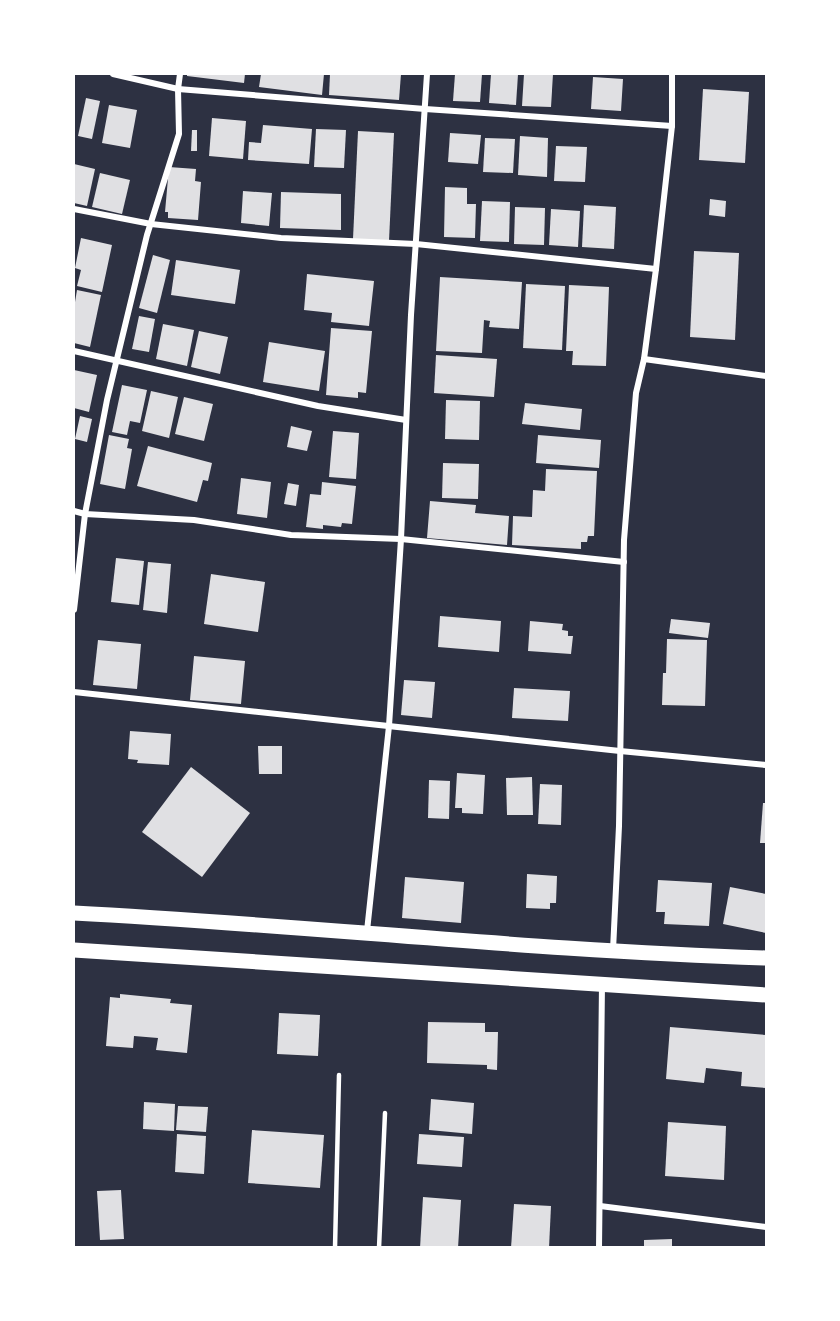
<svg xmlns="http://www.w3.org/2000/svg" width="840" height="1321" viewBox="0 0 840 1321" font-family="'Times New Roman',serif">
  <rect width="100%" height="100%" fill="#2d3142"/>
  <g fill="#e0e0e3">
    <polygon points="187,74 245,74 244,83 187,76"/>
    <polygon points="261,74 324,74 322,95 259,87"/>
    <polygon points="330,74 401,74 399,100 329,95"/>
    <polygon points="455,74 482,74 480,102 453,101"/>
    <polygon points="491,74 518,74 516,105 489,103"/>
    <polygon points="524,74 553,74 551,107 522,106"/>
    <polygon points="593,77 623,79 621,111 591,109"/>
    <polygon points="703,89 749,92 745,163 699,160"/>
    <polygon points="86,98 100,101 92,139 78,136"/>
    <polygon points="109,105 137,110 130,148 102,143"/>
    <polygon points="212,118 246,121 243,159 209,156"/>
    <polygon points="263,125 312,129 309,164 248,160 249,142 261,143"/>
    <polygon points="316,129 346,130 344,168 314,167"/>
    <polygon points="192,130 197,130 197,151 191,151"/>
    <polygon points="358,131 394,133 389,241 353,239"/>
    <polygon points="450,133 481,135 478,164 448,162"/>
    <polygon points="520,136 548,138 547,177 518,175"/>
    <polygon points="485,138 515,139 513,173 483,172"/>
    <polygon points="556,146 587,147 585,182 554,181"/>
    <polygon points="74,164 95,169 87,206 74,203"/>
    <polygon points="169,167 196,169 195,181 201,182 198,220 168,218 168,212 165,212"/>
    <polygon points="100,173 130,180 122,214 92,207"/>
    <polygon points="445,187 467,188 467,204 476,204 475,238 444,237"/>
    <polygon points="243,191 272,193 269,226 241,223"/>
    <polygon points="281,192 341,194 341,230 280,228"/>
    <polygon points="710,199 726,201 725,217 709,215"/>
    <polygon points="482,201 510,202 509,242 480,241"/>
    <polygon points="584,205 616,207 614,249 582,247"/>
    <polygon points="515,207 545,208 544,245 514,244"/>
    <polygon points="551,209 580,211 578,247 549,245"/>
    <polygon points="81,238 112,245 102,292 77,286 81,270 75,268"/>
    <polygon points="694,251 739,253 735,340 690,337"/>
    <polygon points="153,255 170,260 157,313 139,308"/>
    <polygon points="176,260 240,270 235,304 171,295"/>
    <polygon points="307,274 374,281 369,326 331,322 332,313 304,310"/>
    <polygon points="440,277 522,282 519,329 489,327 490,321 484,320 482,353 436,351"/>
    <polygon points="526,284 565,286 562,350 523,348"/>
    <polygon points="569,285 609,287 606,366 572,365 573,351 566,351"/>
    <polygon points="77,290 101,295 90,347 74,343 74,308"/>
    <polygon points="139,316 155,319 149,352 132,349"/>
    <polygon points="163,324 194,330 187,366 156,359"/>
    <polygon points="331,328 372,331 366,393 358,392 358,398 326,395"/>
    <polygon points="199,331 228,337 220,374 191,367"/>
    <polygon points="269,342 325,351 319,391 263,382"/>
    <polygon points="436,355 497,359 494,397 434,393"/>
    <polygon points="74,370 97,375 89,412 74,408"/>
    <polygon points="122,385 147,390 140,423 130,421 127,435 112,432"/>
    <polygon points="151,391 178,397 169,438 142,431"/>
    <polygon points="184,397 213,404 204,441 175,434"/>
    <polygon points="446,400 480,401 479,440 445,439"/>
    <polygon points="525,403 582,409 580,430 522,424"/>
    <polygon points="80,416 92,419 87,442 75,439"/>
    <polygon points="291,426 312,431 307,451 287,447"/>
    <polygon points="333,431 359,433 356,479 329,477"/>
    <polygon points="109,435 129,439 127,448 132,449 125,489 100,484"/>
    <polygon points="538,435 601,440 599,468 536,463"/>
    <polygon points="148,446 212,463 208,481 203,480 197,502 137,486"/>
    <polygon points="443,463 479,464 478,499 442,498"/>
    <polygon points="546,469 597,471 594,536 588,536 587,542 581,542 581,549 512,545 513,516 532,517 533,490 545,491"/>
    <polygon points="241,478 271,482 267,518 237,514"/>
    <polygon points="322,482 356,486 352,524 342,523 341,527 323,525 323,529 306,527 310,494 321,495"/>
    <polygon points="288,483 299,485 296,506 284,504"/>
    <polygon points="430,501 476,505 475,513 509,516 507,545 427,538"/>
    <polygon points="116,558 144,561 139,605 111,602"/>
    <polygon points="148,562 171,564 167,613 143,610"/>
    <polygon points="211,574 265,582 258,632 204,624"/>
    <polygon points="440,616 501,621 499,652 438,647"/>
    <polygon points="671,619 710,623 708,638 669,633"/>
    <polygon points="530,621 563,624 562,630 568,631 568,636 573,636 571,654 528,651"/>
    <polygon points="667,639 707,640 705,706 662,705 663,673 666,673"/>
    <polygon points="98,640 141,644 137,689 93,685"/>
    <polygon points="194,656 245,661 241,704 190,700"/>
    <polygon points="404,680 435,682 432,718 401,715"/>
    <polygon points="514,688 570,691 568,721 512,718"/>
    <polygon points="130,731 171,734 169,765 137,763 138,760 128,759"/>
    <polygon points="258,746 282,746 282,774 259,774"/>
    <polygon points="191,767 250,813 202,877 142,832"/>
    <polygon points="457,773 485,775 483,814 462,813 462,808 455,808"/>
    <polygon points="532,777 533,815 507,815 506,778"/>
    <polygon points="429,780 450,781 449,819 428,818"/>
    <polygon points="540,784 562,785 561,825 538,824"/>
    <polygon points="763,803 766,803 766,843 760,843"/>
    <polygon points="527,874 557,876 556,903 550,903 550,909 526,908"/>
    <polygon points="405,877 464,882 461,923 402,918"/>
    <polygon points="658,880 712,883 709,926 664,924 665,912 656,912"/>
    <polygon points="730,887 766,894 766,933 723,924"/>
    <polygon points="120,994 171,999 170,1003 192,1005 187,1053 156,1050 158,1038 134,1036 133,1048 106,1046 110,997 120,998"/>
    <polygon points="279,1013 320,1015 318,1056 277,1054"/>
    <polygon points="428,1022 485,1023 485,1032 498,1032 497,1070 487,1069 487,1065 427,1063"/>
    <polygon points="670,1027 766,1035 766,1088 741,1086 742,1072 706,1068 704,1083 666,1079"/>
    <polygon points="431,1099 474,1103 472,1134 429,1130"/>
    <polygon points="144,1102 175,1104 174,1131 143,1129"/>
    <polygon points="178,1106 208,1107 206,1132 176,1130"/>
    <polygon points="668,1122 726,1126 724,1180 665,1176"/>
    <polygon points="252,1130 324,1135 320,1188 248,1183"/>
    <polygon points="177,1134 206,1136 204,1174 175,1172"/>
    <polygon points="419,1134 464,1137 462,1167 417,1164"/>
    <polygon points="121,1190 124,1239 100,1240 97,1191"/>
    <polygon points="423,1197 461,1200 458,1248 420,1248"/>
    <polygon points="514,1204 551,1206 549,1248 511,1248"/>
    <polygon points="672,1239 672,1248 644,1248 644,1240"/>
  </g>
  <g fill="none" stroke-linecap="round" stroke-linejoin="round">
    <g stroke="#fff" stroke-width="4.5">
      <polyline points="335,1248 339,1075"/>
      <polyline points="379,1248 385,1113"/>
    </g>
    <g stroke="#fff" stroke-width="6">
      <polyline points="113,74 178,89 425,109 672,126"/>
      <polyline points="74,209 151,224 281,238 416,244 656,269"/>
      <polyline points="74,351 318,406 406,420"/>
      <polyline points="644,359 766,376"/>
      <polyline points="74,511 85,514 194,520 291,535 401,539 624,562"/>
      <polyline points="74,610 85,514 107,400 147,235 179,134 178,89 180,74"/>
      <polyline points="74,692 620,751 766,765"/>
      <polyline points="367,931 389,726 401,539 411,315 427,74"/>
      <polyline points="613,950 619,826 624,540 636,393 644,359 656,269 672,126 672,74"/>
      <polyline points="600,1206 766,1227"/>
      <polyline points="599,1248 602,984"/>
    </g>
    <g stroke="#fff" stroke-width="15">
      <path d="M74,913C305,925 535,951 766,958"/>
      <polyline points="74,950 766,995"/>
    </g>
  </g>
  <rect width="840" height="1321" fill="none" stroke="#ffffff" stroke-width="150"/>
</svg>
